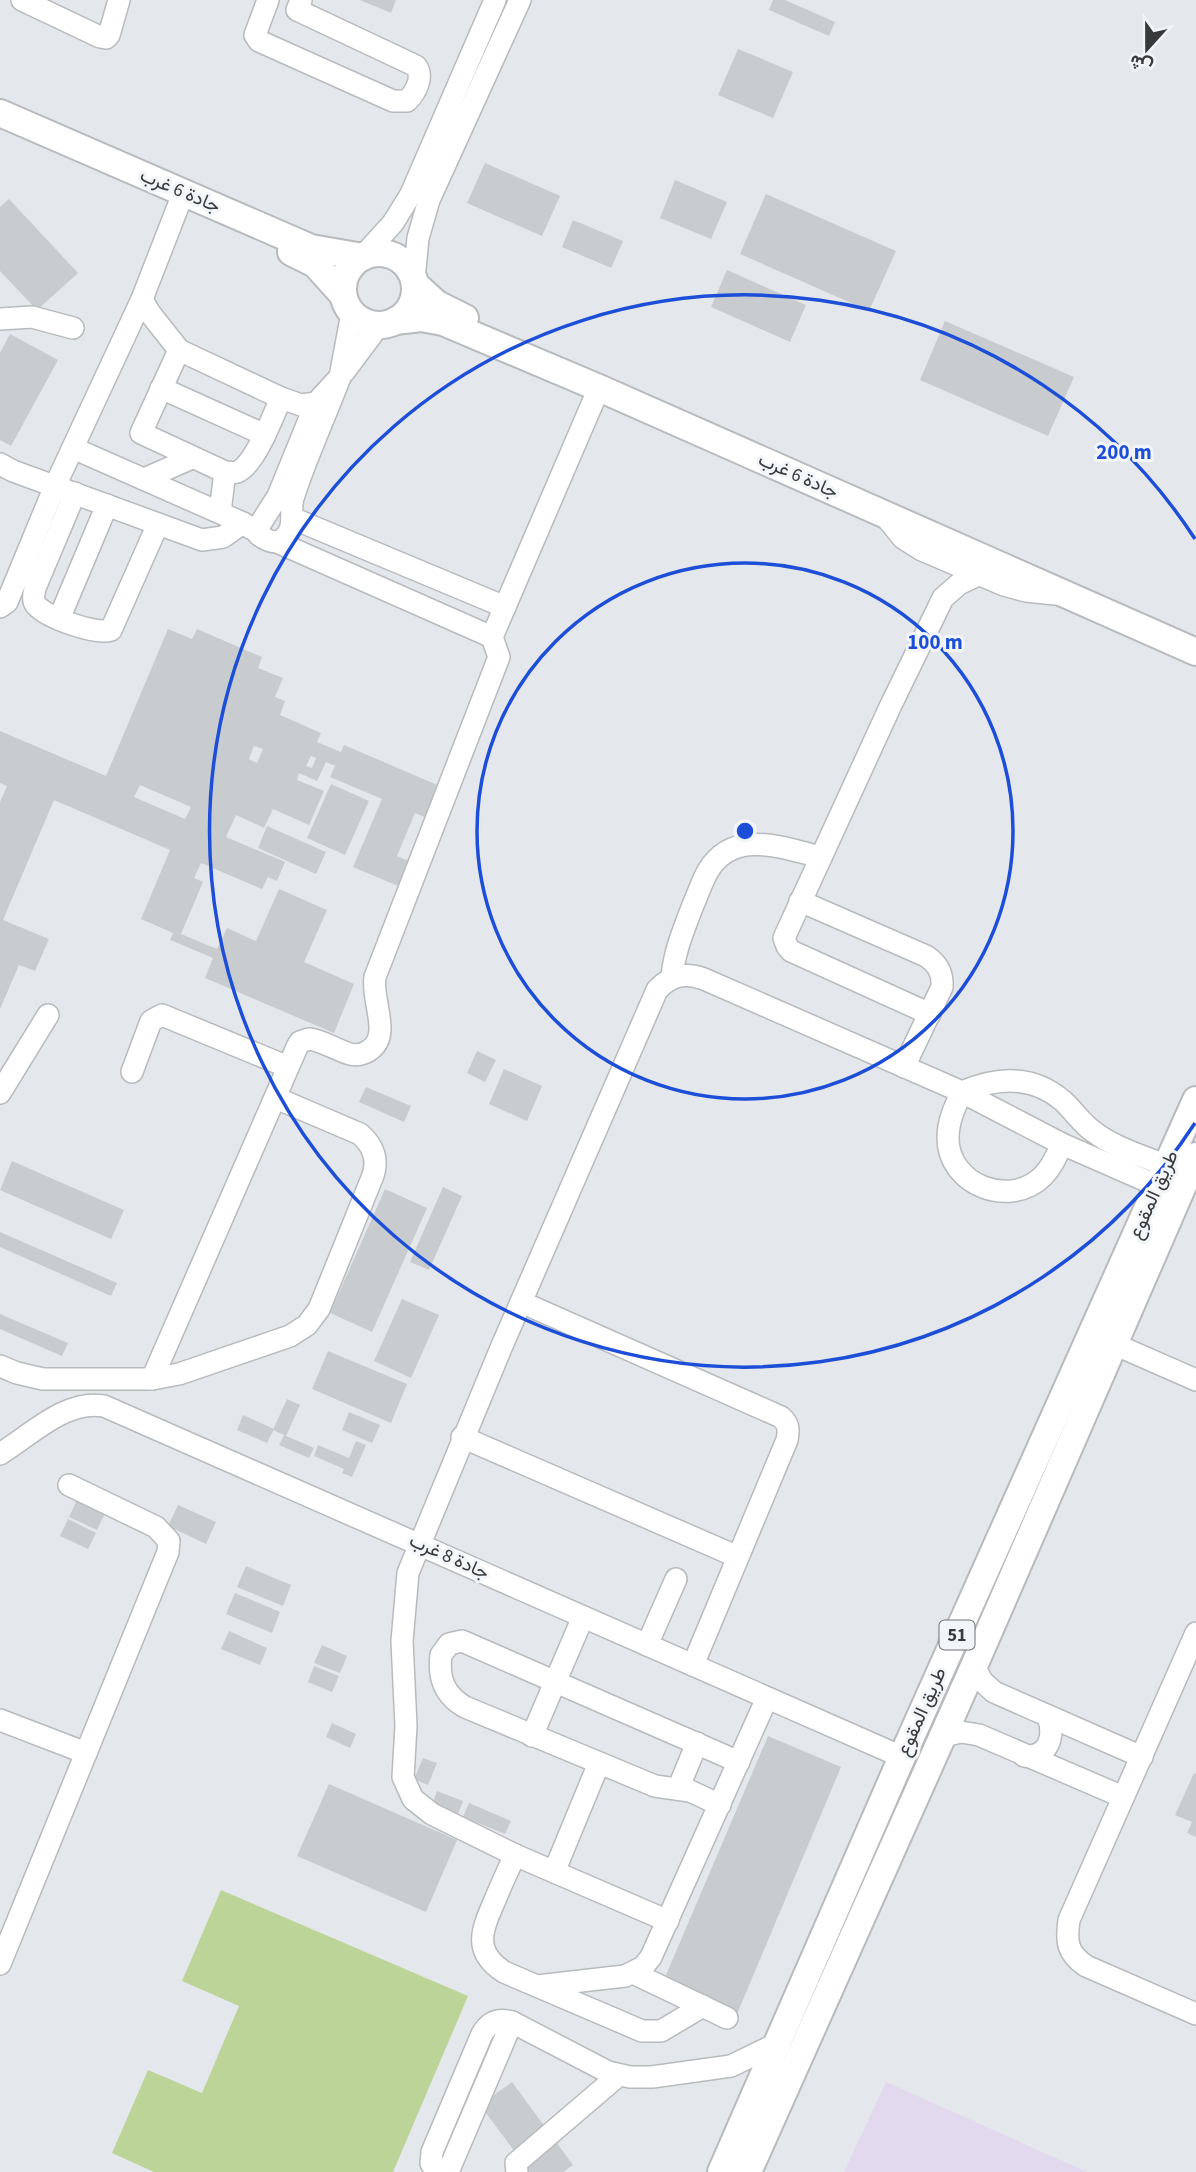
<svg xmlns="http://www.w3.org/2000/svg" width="1196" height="2172" viewBox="0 0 1196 2172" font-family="'Source Sans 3',Vazirmatn,sans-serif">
  <rect width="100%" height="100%" fill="#e4e8ec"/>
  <polygon fill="#e2d9ee" points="886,2082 1087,2172 844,2172"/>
  <polygon fill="#bdd499" points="221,1890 468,1996 393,2172 154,2172 112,2153 148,2070 202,2093 239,2006 182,1981"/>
  <g fill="#c8cccf" fill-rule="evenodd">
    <polygon points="360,0 396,0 391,13"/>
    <polygon points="773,0 785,0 835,22 829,36 769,10"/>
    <polygon points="738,49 793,72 773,118 718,95"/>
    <polygon points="485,163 560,196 542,236 467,203"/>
    <polygon points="675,180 727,202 711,239 660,218"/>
    <polygon points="766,194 896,251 869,311 740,254"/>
    <polygon points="9,199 78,273 37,310 0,271 0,207"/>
    <polygon points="573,220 623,241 611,268 562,247"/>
    <polygon points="727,270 806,305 790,342 711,307"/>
    <polygon points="945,321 1074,377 1048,436 920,380"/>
    <polygon points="10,334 58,360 11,446 0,440 0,353"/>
    <path d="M168,629L192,639L197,629L262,657L258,668L283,678L275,697L285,701L280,715L321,733L317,742L341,752L344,745L442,787L429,819L415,813L397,856L409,861L398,886L353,867L382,799L330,777L335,766L326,762L317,781L299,773L297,780L324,791L309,825L273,809L264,828L236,815L226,837L285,862L277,881L268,877L262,889L201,863L194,878L203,882L181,934L217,949L227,928L256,941L279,889L327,910L304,962L354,984L334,1033L205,978L213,958L170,940L173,933L141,919L170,850L54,800L3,920L49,939L35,971L19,965L0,1009V802L7,786L0,783V731L106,776ZM254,746L263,749L257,763L249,759ZM311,756L316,758L312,768L306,766ZM140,785L191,807L185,819L134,797Z"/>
    <polygon points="331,784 369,801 345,855 307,838"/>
    <polygon points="267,826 326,852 316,874 258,848"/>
    <polygon points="477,1051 496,1060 485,1082 467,1073"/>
    <polygon points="504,1069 542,1086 527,1121 489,1104"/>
    <polygon points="366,1087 411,1106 404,1122 359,1102"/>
    <polygon points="12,1161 124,1210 111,1239 0,1190"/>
    <polygon points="443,1187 462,1196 429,1270 410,1262"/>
    <polygon points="385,1189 427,1208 372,1332 330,1313"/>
    <polygon points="0,1232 117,1283 111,1296 0,1247"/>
    <polygon points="402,1299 439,1315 411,1378 374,1361"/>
    <polygon points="0,1314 68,1343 62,1356 0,1329"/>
    <polygon points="328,1351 407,1384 391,1423 312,1389"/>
    <polygon points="287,1399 300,1405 286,1436 273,1430"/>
    <polygon points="349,1412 380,1425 372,1443 342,1430"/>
    <polygon points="243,1415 274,1429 267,1443 237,1430"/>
    <polygon points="284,1435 314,1448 309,1458 279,1445"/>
    <polygon points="356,1441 366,1445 352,1477 342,1473 344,1469 314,1456 318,1445 349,1458"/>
    <polygon points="77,1500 105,1513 97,1530 69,1517"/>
    <polygon points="178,1505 216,1522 206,1544 168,1526"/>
    <polygon points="68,1519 96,1533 88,1549 60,1536"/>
    <polygon points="246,1566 291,1585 283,1606 237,1587"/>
    <polygon points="235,1593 280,1612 272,1633 226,1614"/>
    <polygon points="229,1631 267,1648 260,1665 221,1649"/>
    <polygon points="322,1645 347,1656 340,1673 314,1663"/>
    <polygon points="314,1666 339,1676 332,1692 308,1682"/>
    <polygon points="332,1723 356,1734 350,1748 326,1737"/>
    <polygon points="768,1736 841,1767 737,2014 663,1982"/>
    <polygon points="423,1758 437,1763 428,1785 414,1779"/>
    <polygon points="1194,1773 1196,1774 1196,1837 1187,1833 1192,1822 1175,1815"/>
    <polygon points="329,1784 457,1840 426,1912 297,1856"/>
    <polygon points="437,1791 463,1801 458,1814 432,1804"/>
    <polygon points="469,1803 511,1821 505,1834 463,1817"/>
    <polygon points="512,2082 573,2165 563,2172 530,2172 480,2105"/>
  </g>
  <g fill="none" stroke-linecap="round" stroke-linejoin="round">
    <g stroke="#b7babe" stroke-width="24">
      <g id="minor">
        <polyline points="22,0 100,37 106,38 109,35 119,0"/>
        <path d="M268,0L255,35L259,41L393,101H407C416,92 424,77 416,66L297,10L301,0"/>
        <polyline points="364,255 393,223 411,194 495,0"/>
        <polyline points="414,279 418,238 429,200 520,0"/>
        <path d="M142,299L149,312L179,350L281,398L301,405L316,403L340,377C325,417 306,457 293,498C289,512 297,528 283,539C275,545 266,540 259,535V526L278,496L316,403"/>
        <polyline points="0,319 32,317 73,328"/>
        <path d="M179,350L141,433L225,472C229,472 234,473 237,472C255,465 273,416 281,398"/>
        <polyline points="344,372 379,325"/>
        <polyline points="340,377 352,313"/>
        <polyline points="161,388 265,435"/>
        <polyline points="73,448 243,523 252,529"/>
        <polyline points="0,464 13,471 202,540 223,537 243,523"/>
        <polyline points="144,479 192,458"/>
        <path d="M75,493L35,588C34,594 32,600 36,605C47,618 96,635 111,630L158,524"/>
        <polyline points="220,512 225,472"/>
        <polyline points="885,516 903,538 922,550 1004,585 1026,591 1055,594"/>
        <polyline points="292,518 505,607"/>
        <polyline points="277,542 492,637"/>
        <polyline points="0,607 7,602 55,486 142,299 179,204"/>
        <polyline points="59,619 107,505"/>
        <path d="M800,901L926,956C938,964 943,973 942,987L904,1067"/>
        <path d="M672,977C674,952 684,929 693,905C698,894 702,881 708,871C733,828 783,848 821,857"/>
        <polyline points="930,1014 791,951 787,946 784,938 890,707 943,598 959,584 978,575"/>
        <polyline points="132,1072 151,1021 162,1015 288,1067"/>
        <polyline points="0,1093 48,1015"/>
        <path d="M1062,1144C1057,1155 1052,1167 1043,1176C1010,1209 948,1185 948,1138C948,1121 955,1106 962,1092C997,1077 1033,1075 1063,1101C1074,1111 1082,1124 1094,1132C1115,1148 1143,1156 1167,1166"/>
        <path d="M521,1302L781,1417C789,1424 789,1430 787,1440L693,1665"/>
        <polyline points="1114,1344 1196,1380"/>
        <path d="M0,1366L17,1373L43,1379H152L179,1374L290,1336L307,1325L319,1309L372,1178C379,1161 374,1146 360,1134L276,1098"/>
        <path d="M152,1379L297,1047L300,1042L309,1039C324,1041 336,1050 350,1054C357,1056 365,1054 371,1049C391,1034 371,1000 375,977L499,657L492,637L599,388"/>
        <polyline points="462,1437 738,1557"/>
        <path d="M0,1454C31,1435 66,1399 104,1406L902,1757"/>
        <path d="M1196,1633L1069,1920C1066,1942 1067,1953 1086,1966L1196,2014"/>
        <polyline points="647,1645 676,1579"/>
        <polyline points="974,1666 982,1681 994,1692 1142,1757"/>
        <polyline points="0,1720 86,1753"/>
        <polyline points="532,1736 583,1617"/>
        <polyline points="943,1736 961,1732 979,1735 1123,1797"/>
        <path d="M1024,1756C1049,1758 1055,1736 1048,1717"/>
        <polyline points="678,1789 697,1743"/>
        <path d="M720,1805L690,1791L655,1786L465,1707C444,1695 438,1678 441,1655L449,1644L462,1641L739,1762"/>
        <path d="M515,1855C508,1870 501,1885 495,1900C482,1930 472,1951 504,1972L642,2031H661L703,2006"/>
        <polyline points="554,1872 599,1763"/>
        <path d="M668,1921L515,1855L432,1814L413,1799L403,1777L406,1726L402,1641L408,1573L501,1348L657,990C671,975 685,972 704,979L962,1092L1062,1144L1158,1186"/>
        <polyline points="0,1964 168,1552 169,1541 156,1527 69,1485"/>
        <polyline points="633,1973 727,2018"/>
        <polyline points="537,1986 625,1976 643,1967 651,1957 767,1698"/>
        <path d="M436,2172L431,2163L432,2152L482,2034C489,2022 498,2018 512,2022L608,2072L630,2077H652L731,2066L776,2044"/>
        <polyline points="448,2172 512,2022"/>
        <polyline points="517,2172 516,2163 619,2075"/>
      </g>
    </g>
    <g stroke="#b7babe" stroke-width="30">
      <g id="major">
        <polyline points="0,113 311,248 363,257"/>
        <polyline points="291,252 315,264 343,295"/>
        <circle cx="379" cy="289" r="36"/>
        <polyline points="415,284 437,304 465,318"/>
        <polyline points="395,321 421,318 443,322 599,388 1196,652"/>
        <polyline points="721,2172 902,1757 1196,1100"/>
        <polyline points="748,2172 974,1666 1196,1156"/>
      </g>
    </g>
    <use href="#minor" stroke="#fff" stroke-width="21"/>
    <use href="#major" stroke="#fff" stroke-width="26"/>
  </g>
  <g fill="none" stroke="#1d4ed8" stroke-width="3.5">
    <circle cx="745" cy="831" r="268"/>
    <path d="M1195 1123A536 536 0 1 1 1195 539"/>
  </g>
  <g text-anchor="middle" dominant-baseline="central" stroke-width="6" stroke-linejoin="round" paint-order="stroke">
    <rect fill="#f2f5f9" stroke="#707173" stroke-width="2" x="939.5" y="1620.5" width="35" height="29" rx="5"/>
    <g font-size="18" font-weight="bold" fill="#38393a">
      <text x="957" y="1635">51</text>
    </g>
    <g font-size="19" fill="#38393a" stroke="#f2f5f9">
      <text transform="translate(180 191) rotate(23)">جادة 6 غرب</text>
      <text transform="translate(798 476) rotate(24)">جادة 6 غرب</text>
      <text transform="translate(1154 1195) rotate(-66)">طريق المقوع</text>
      <text transform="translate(449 1557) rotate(24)">جادة 8 غرب</text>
      <text transform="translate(922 1712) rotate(-66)">طريق المقوع</text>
    </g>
  </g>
  <circle cx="745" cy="831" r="10" fill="#1d4ed8" stroke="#f2f5f9" stroke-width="3.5"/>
  <g font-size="21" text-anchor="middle" font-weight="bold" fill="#1d4ed8" stroke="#f2f5f9" stroke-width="6" stroke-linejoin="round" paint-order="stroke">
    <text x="1124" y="459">200 m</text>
    <text x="935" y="649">100 m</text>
  </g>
  <g transform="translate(1147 49) rotate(201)" stroke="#f2f5f9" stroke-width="5" paint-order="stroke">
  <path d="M0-5L12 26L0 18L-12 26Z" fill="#38393a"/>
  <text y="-10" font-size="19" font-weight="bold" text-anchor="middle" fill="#38393a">ش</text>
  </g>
</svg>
